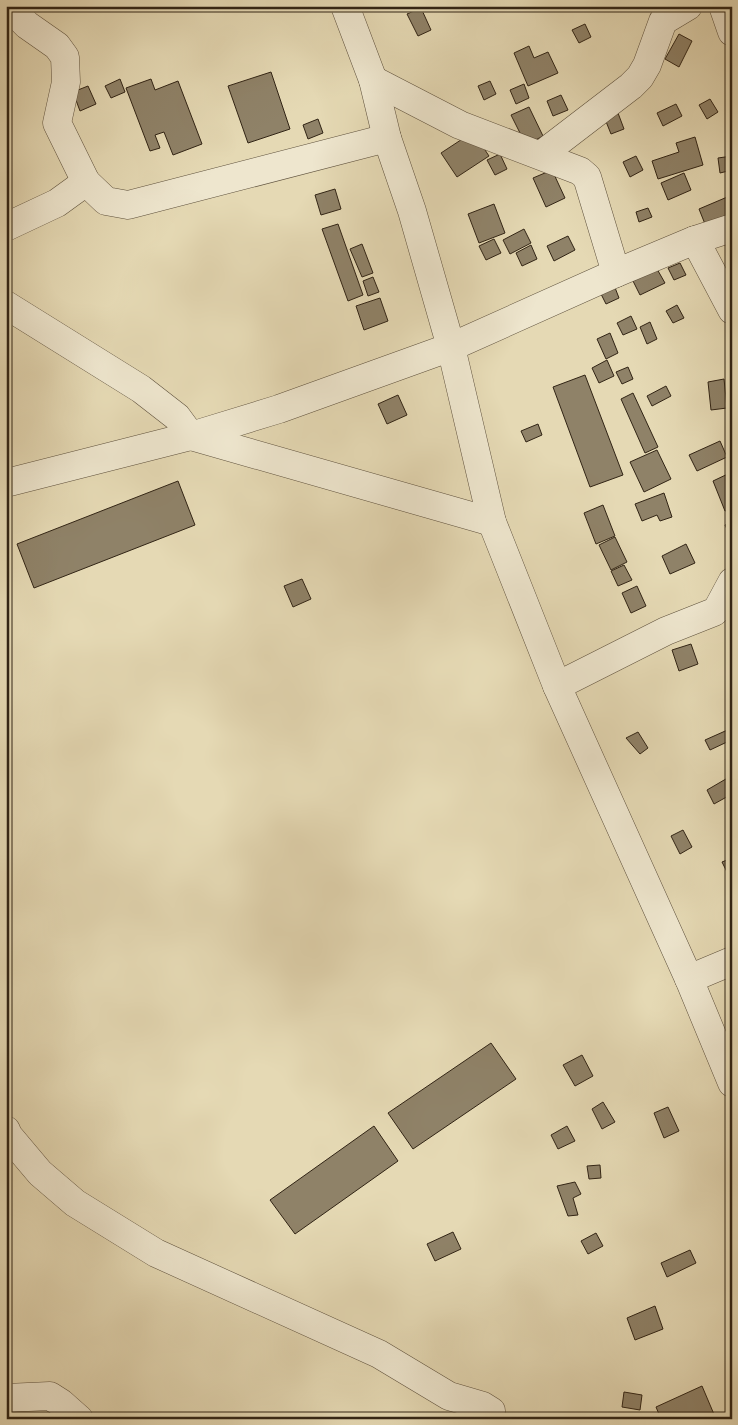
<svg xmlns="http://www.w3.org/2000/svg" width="738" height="1425" viewBox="0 0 738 1425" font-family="Cardo,serif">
  <rect width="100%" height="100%" fill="#e5d9b4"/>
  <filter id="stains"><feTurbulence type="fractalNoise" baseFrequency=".004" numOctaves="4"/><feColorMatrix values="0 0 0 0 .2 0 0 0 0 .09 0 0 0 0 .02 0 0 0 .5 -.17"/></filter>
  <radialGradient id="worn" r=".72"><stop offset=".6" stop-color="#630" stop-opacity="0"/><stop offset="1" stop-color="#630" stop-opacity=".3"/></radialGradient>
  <g fill="#8f8268" stroke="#312415">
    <polygon points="421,8 431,30 418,36 407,14"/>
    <polygon points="585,24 591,37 579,43 572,30"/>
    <polygon points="679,34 692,41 679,67 665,59"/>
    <polygon points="529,46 534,58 548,52 558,73 528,86 514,53"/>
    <polygon points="271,72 290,129 248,143 228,86"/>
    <polygon points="120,79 125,92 111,98 105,86"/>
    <polygon points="151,79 155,90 178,81 202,144 173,155 164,132 155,135 160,148 150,151 126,88"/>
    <polygon points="490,81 496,94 484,100 478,86"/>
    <polygon points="524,84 529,98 516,104 510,90"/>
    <polygon points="88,86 96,104 80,111 73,92"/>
    <polygon points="561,95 568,110 553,116 547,101"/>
    <polygon points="710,99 718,112 707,119 699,105"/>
    <polygon points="676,104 682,116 663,126 657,113"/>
    <polygon points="529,107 543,136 526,145 511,115"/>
    <polygon points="618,113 624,129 611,134 605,119"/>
    <polygon points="318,119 323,133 308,139 303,125"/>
    <polygon points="473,132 489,156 457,177 441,153"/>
    <polygon points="695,137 703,165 658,179 652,161 679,152 676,143"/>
    <polygon points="500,154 507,169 495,175 487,160"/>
    <polygon points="636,156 643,170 630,177 623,162"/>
    <polygon points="732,156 732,170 720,173 718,158"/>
    <polygon points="552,170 565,198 546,207 533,178"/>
    <polygon points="684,173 691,190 668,200 661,183"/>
    <polygon points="335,189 341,209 321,215 315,195"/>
    <polygon points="732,195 732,213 705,224 699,209"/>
    <polygon points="494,204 505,233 479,243 468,214"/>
    <polygon points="648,208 652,217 639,222 636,212"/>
    <polygon points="338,224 363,295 348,301 322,229"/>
    <polygon points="524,229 531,243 510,254 503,240"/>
    <polygon points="568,236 575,250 554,261 547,246"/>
    <polygon points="494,239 501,253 486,260 479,246"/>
    <polygon points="362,244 373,273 362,277 350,249"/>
    <polygon points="531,245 537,259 522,266 516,253"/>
    <polygon points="680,263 686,275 674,280 668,268"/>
    <polygon points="657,269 665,283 640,295 633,281"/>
    <polygon points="373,277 379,292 368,296 363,281"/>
    <polygon points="614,285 619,298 606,304 600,292"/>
    <polygon points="380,298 388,321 364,330 356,306"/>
    <polygon points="677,305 684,318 673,323 666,311"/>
    <polygon points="631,316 637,329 623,335 617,323"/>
    <polygon points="650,322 657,339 647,344 640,327"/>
    <polygon points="610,333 618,353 606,359 597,339"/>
    <polygon points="607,360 614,376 599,383 592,368"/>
    <polygon points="628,367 633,379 622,384 616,372"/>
    <polygon points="585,375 623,475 590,487 553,387"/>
    <polygon points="724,379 727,408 711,410 708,382"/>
    <polygon points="666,386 671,396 652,406 647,396"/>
    <polygon points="633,393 658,447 645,453 621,399"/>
    <polygon points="398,395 407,415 387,424 378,404"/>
    <polygon points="538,424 542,435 526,442 521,431"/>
    <polygon points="720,441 727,457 697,471 689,455"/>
    <polygon points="657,450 671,479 644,492 630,462"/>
    <polygon points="732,472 732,509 725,511 713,481"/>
    <polygon points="178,481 195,525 34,588 17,544"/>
    <polygon points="664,493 672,517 660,521 657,515 642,521 635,504"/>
    <polygon points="603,505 615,536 596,544 584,513"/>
    <polygon points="732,522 732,540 725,525"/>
    <polygon points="615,537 627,562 611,570 599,545"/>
    <polygon points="686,544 695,563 670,574 662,556"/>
    <polygon points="624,565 632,580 618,586 611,571"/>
    <polygon points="302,579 311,599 293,607 284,586"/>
    <polygon points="637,586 646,606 631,613 622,593"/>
    <polygon points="691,644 698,664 679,671 672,650"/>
    <polygon points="732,728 732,753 727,742 710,750 705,740"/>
    <polygon points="638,732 648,748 640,754 626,738"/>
    <polygon points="731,776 732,794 714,804 707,790"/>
    <polygon points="683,830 692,847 680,854 671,836"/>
    <polygon points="732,858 732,877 730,878 722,862"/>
    <polygon points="491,1043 516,1079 413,1149 388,1113"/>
    <polygon points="582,1055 593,1076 575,1086 563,1065"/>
    <polygon points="603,1102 615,1122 602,1129 592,1109"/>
    <polygon points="668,1107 679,1131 664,1138 654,1113"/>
    <polygon points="374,1126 398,1161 295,1234 270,1200"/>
    <polygon points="567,1126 575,1141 558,1149 551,1135"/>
    <polygon points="600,1165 601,1178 589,1179 587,1166"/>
    <polygon points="575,1182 581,1194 573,1198 578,1215 568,1216 557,1186"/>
    <polygon points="453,1232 461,1249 435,1261 427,1244"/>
    <polygon points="596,1233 603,1246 588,1254 581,1241"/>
    <polygon points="690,1250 696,1263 667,1277 661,1263"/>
    <polygon points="655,1306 663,1329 635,1340 627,1318"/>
    <polygon points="702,1386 716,1419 661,1419 656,1407"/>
    <polygon points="624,1392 642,1395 640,1410 622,1407"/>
  </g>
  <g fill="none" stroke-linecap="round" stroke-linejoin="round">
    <g stroke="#5e513d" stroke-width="29">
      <g id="minor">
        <polyline points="8,6 27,25 57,46 65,57 66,82 57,123 86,182"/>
        <polyline points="345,6 373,80 387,138 412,211 451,347 492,522 557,686 689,979 732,1083"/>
        <polyline points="723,6 732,32"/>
        <polyline points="373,80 460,125 580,171 587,177 616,273"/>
        <polyline points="541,155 631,86 640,77 647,65 663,21 688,6"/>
        <polyline points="6,227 57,203 86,182 106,201 128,205 387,138"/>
        <polyline points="695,240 732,310"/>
        <polyline points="6,305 141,389 177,417 191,436 492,522"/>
        <polyline points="6,483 191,436 279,409 451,347 616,273 695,240 732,228"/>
        <polyline points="557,686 666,631 714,612 718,608 732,582"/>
        <polyline points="689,979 732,961"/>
        <polyline points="6,1130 8,1135 40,1173 75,1203 156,1253 379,1354 449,1396 483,1406 491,1411 490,1419"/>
        <polyline points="6,1398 50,1396 61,1403 79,1419"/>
      </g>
    </g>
    <use href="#minor" stroke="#eee6ce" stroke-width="28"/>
  </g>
  <rect width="738" height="1425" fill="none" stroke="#e5d9b4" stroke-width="25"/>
  <rect x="8" y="8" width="723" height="1410" fill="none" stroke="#312415" stroke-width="2.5"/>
  <rect x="12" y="12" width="713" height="1400" fill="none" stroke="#312415"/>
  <rect width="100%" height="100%" filter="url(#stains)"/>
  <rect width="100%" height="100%" fill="url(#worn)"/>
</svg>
